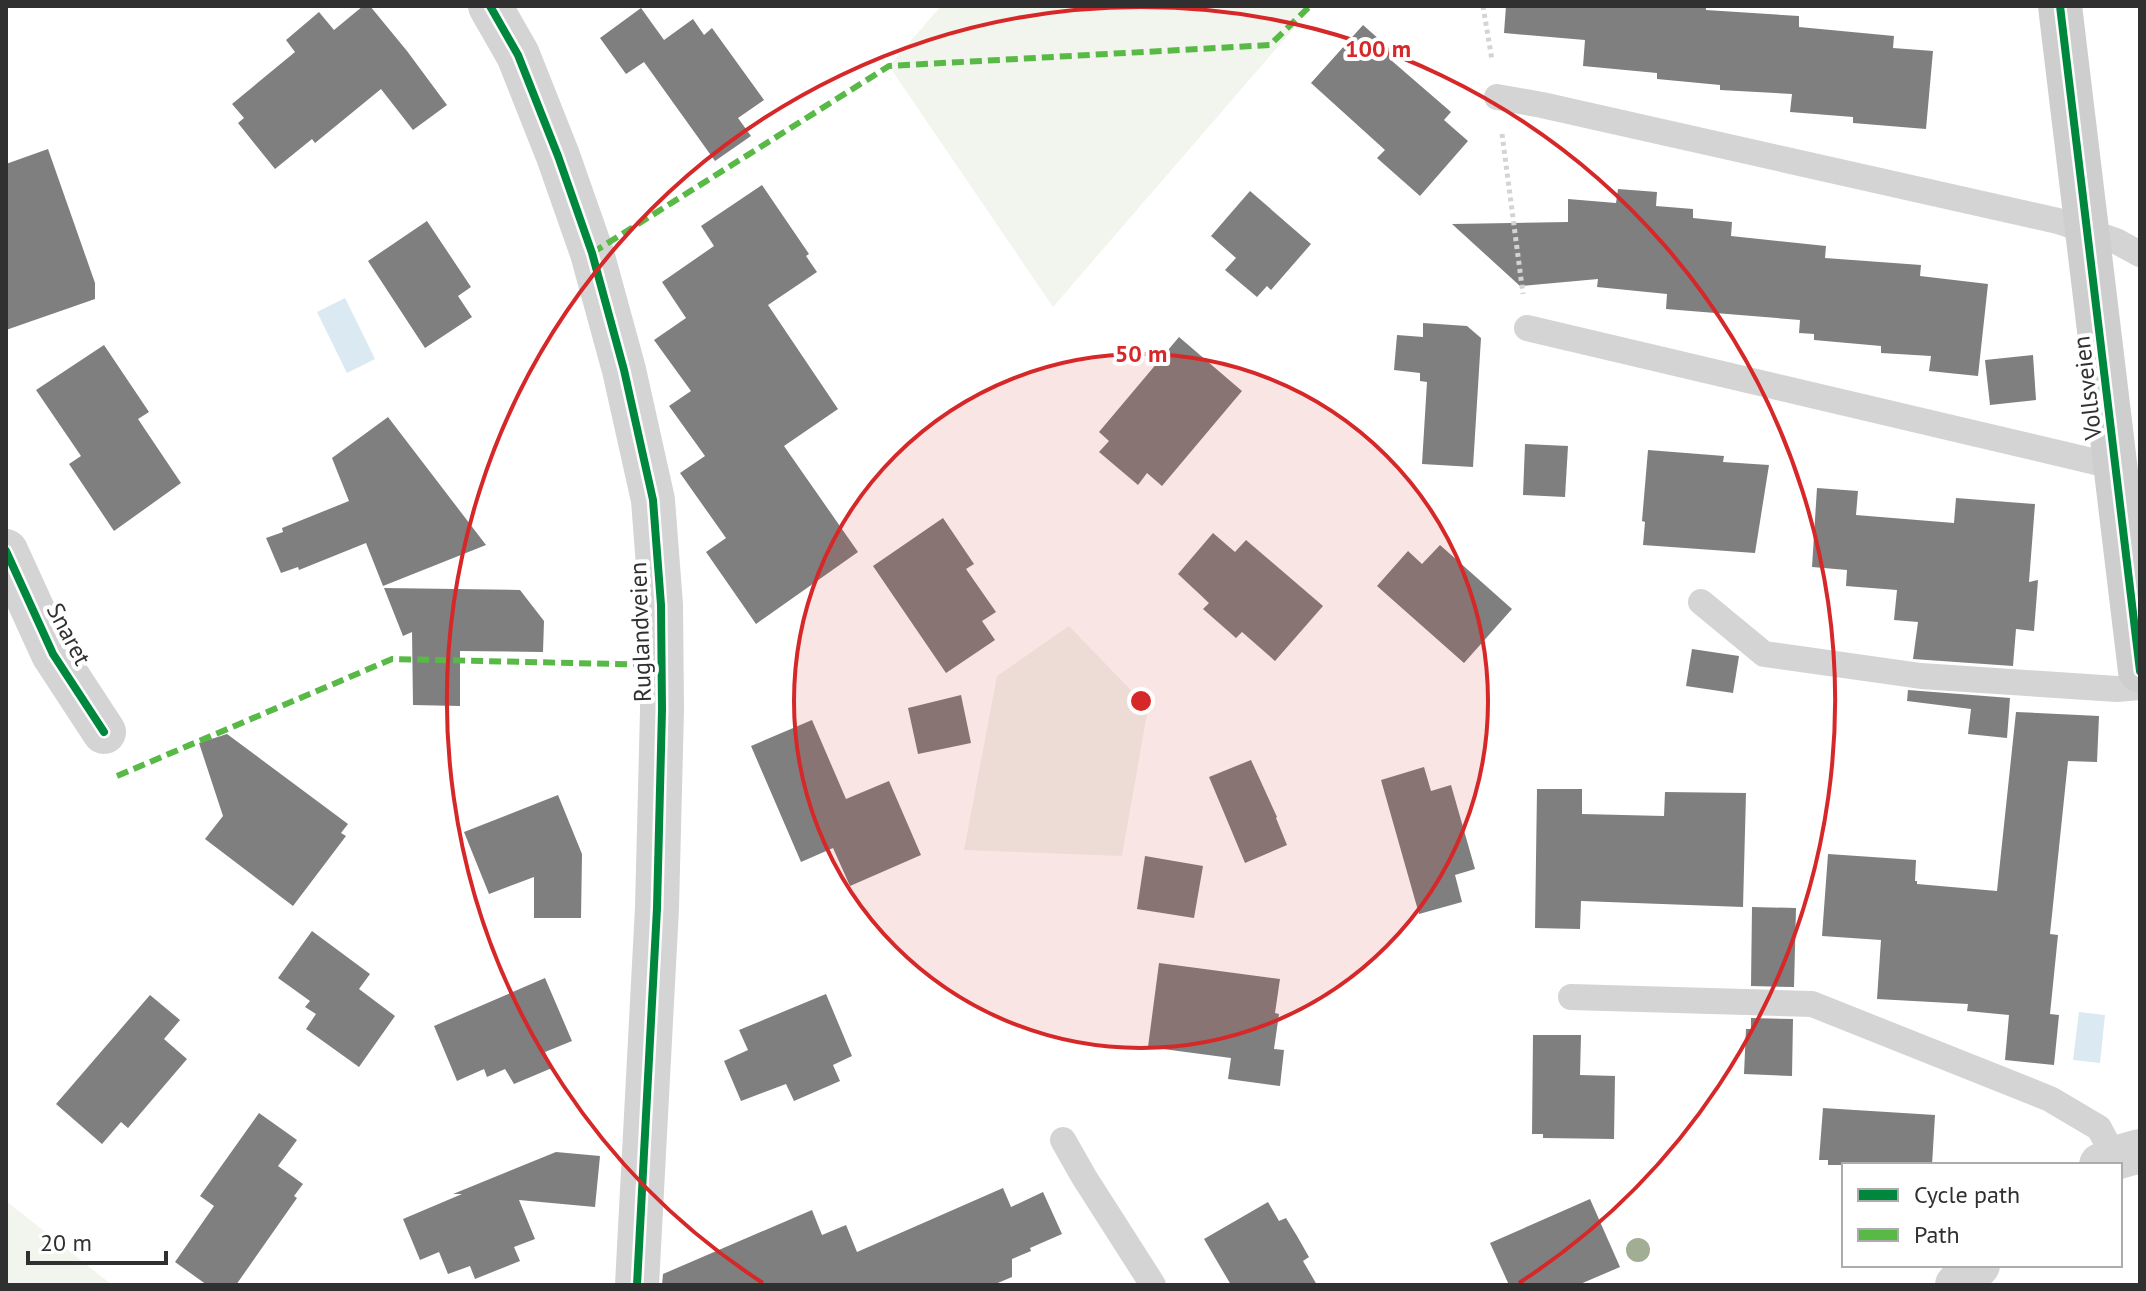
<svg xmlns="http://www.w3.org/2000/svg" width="2146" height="1291" viewBox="0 0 2146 1291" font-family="'PT Sans',sans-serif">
  <rect width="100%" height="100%" fill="#fff"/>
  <g fill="#f1f5ed">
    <polygon points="941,6 1313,6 1053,307 889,66"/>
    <polygon points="1069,626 1148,708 1122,856 964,850 997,676"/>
    <polygon points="6,1201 112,1285 6,1285"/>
  </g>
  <g fill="#dae9f2">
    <polygon points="345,298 375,359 347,373 317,312"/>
    <polygon points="2079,1012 2105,1015 2100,1063 2073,1060"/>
  </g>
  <g fill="#7f7f7f">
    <polygon points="363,6 370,6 407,51 447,105 413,130 381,89 315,143 312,139 275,169 238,123 244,118 232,104 295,52 286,40 319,12 334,30"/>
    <polygon points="1506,6 1706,6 1706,10 1799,16 1799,27 1894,36 1893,48 1933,51 1926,129 1853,123 1853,117 1790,112 1792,94 1720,90 1720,85 1657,79 1657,73 1583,66 1585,40 1504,33"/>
    <polygon points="641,8 664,40 693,19 704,35 712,28 764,100 738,118 751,136 715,161 644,62 626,74 600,38"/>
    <polygon points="1363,25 1397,55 1392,61 1451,112 1444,120 1468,141 1420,196 1377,158 1385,150 1311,83"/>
    <polygon points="48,149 95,283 95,299 6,330 6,164"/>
    <polygon points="762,185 809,254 806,256 817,272 768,305 838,409 784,446 858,552 756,624 706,552 726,538 680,473 705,456 669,406 691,391 654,340 686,318 662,282 714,246 701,226"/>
    <polygon points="1618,189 1657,192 1656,206 1693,209 1693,218 1732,222 1731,236 1826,246 1825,258 1921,265 1920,276 1988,284 1978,376 1929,371 1931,356 1881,353 1881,346 1814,340 1814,334 1799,333 1800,320 1666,309 1667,294 1597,287 1598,279 1520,286 1452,224 1568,222 1568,199 1616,203"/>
    <polygon points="1250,191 1311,244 1271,290 1267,286 1257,297 1225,270 1236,258 1211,236"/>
    <polygon points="427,221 471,287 458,296 472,317 425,348 368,261"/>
    <polygon points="1423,323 1467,326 1481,338 1473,467 1422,464 1427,382 1420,381 1420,373 1394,370 1397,335 1423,337"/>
    <polygon points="1179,337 1242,391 1162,486 1147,473 1138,485 1099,452 1109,441 1099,432"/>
    <polygon points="104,345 149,412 138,419 181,483 114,531 69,464 81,456 36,390"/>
    <polygon points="2033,355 2036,400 1990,405 1985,360"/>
    <polygon points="388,417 486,545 383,586 366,543 299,570 298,567 281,573 266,538 283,532 282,528 349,501 332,458"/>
    <polygon points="1525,444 1568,446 1565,497 1523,495"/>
    <polygon points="1648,450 1724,456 1723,462 1769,465 1755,553 1643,545 1645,522 1642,521"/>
    <polygon points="1817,488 1858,491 1856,515 1954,523 1956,498 2035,504 2029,582 2038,580 2034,631 2016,629 2013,666 1913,659 1918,622 1894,620 1897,590 1846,586 1847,570 1812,567"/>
    <polygon points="943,518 974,564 966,569 996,612 982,621 995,640 946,673 873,566"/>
    <polygon points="1213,533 1235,552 1246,540 1323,606 1275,661 1242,632 1236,638 1203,609 1209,603 1178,574"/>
    <polygon points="1440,545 1512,609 1464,663 1377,586 1408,551 1422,564"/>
    <polygon points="384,588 520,590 544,621 543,652 460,651 460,706 413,705 412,632 403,636"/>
    <polygon points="1692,649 1739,656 1733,693 1686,686"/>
    <polygon points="1908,690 2010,698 2007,738 1968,734 1971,709 1907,701"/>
    <polygon points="961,695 971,743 918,754 908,708"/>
    <polygon points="2016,712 2099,716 2097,762 2068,761 2050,934 2058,935 2050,1014 2059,1015 2054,1065 2005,1060 2009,1015 1967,1011 1968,1004 1877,999 1881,940 1822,936 1828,854 1916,860 1915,881 1917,881 1917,884 1997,891"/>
    <polygon points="812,720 846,799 889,781 921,855 850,886 833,848 801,862 751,746"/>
    <polygon points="227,734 348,824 341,833 346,836 293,906 205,839 223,816 199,743"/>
    <polygon points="1251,760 1277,817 1276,818 1287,845 1245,863 1209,777"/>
    <polygon points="1424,767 1431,791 1451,785 1475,869 1455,875 1462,902 1419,914 1381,780"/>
    <polygon points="1537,789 1582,789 1582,814 1664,816 1665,792 1746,793 1743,907 1581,901 1580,929 1535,928"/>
    <polygon points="558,795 582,854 581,918 534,918 534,877 489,894 464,832"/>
    <polygon points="1145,856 1203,866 1194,918 1137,909"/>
    <polygon points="1752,907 1796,908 1794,987 1751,986"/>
    <polygon points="312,931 370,974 359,989 395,1016 359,1067 306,1029 316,1014 305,1007 310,1001 278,978"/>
    <polygon points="1159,963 1280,979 1275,1013 1279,1014 1274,1049 1284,1050 1280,1086 1228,1079 1231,1058 1148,1047"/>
    <polygon points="545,978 572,1041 545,1052 552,1068 514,1084 505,1069 487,1077 484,1069 457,1081 434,1026"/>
    <polygon points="826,994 852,1056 833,1065 840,1081 794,1101 786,1084 741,1101 724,1061 748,1050 739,1030"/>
    <polygon points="150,995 180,1020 164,1039 187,1059 128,1128 121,1122 102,1144 56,1104"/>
    <polygon points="1751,1018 1793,1019 1792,1076 1744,1074 1746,1029 1751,1029"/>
    <polygon points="1533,1035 1581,1035 1580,1075 1615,1076 1614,1139 1543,1138 1543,1134 1532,1134"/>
    <polygon points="1823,1108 1935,1115 1932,1165 1828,1165 1828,1160 1819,1160"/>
    <polygon points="259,1113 297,1140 278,1166 303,1184 294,1196 297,1198 236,1285 207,1285 175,1262 214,1206 200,1196"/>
    <polygon points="556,1152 600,1156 595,1207 519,1200 535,1239 514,1247 520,1261 475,1279 470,1266 448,1274 439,1252 420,1260 403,1219 462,1194 453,1194"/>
    <polygon points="1003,1188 1011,1207 1043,1192 1062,1234 1030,1248 1031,1251 1012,1259 1012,1277 993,1285 662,1285 663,1274 812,1210 822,1235 846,1225 857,1252"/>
    <polygon points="1590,1199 1620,1267 1578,1285 1509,1285 1490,1243"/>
    <polygon points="1268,1202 1279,1221 1286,1218 1297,1236 1309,1257 1303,1261 1317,1285 1231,1285 1204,1239"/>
  </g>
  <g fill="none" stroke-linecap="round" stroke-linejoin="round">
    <g stroke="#d4d4d4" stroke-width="5" stroke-dasharray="4 4" stroke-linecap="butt">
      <polyline points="1483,6 1492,60"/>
      <polyline points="1502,134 1523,294"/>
    </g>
    <g stroke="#d4d4d4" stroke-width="26">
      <polyline points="1497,97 1542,105 2058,221 2116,241 2140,254"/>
      <polyline points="1527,328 2117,467"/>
      <polyline points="1701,602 1764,654 1921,676 2117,689 2140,687"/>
      <polyline points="1571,997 1812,1004 2050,1099 2099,1128 2115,1158"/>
      <polyline points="1063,1140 1084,1177 1153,1285"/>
    </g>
    <g stroke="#d4d4d4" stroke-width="44">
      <polyline points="490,6 518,55 558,156 592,253 624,370 653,500 661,605 662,710 657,908 637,1285"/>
      <polyline points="6,551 53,654 104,732"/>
      <polyline points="2101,1165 2115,1158 2140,1151"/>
      <polyline points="1957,1285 1978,1265"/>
    </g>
    <polyline stroke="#cecece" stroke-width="44" points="2060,6 2140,671"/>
    <g stroke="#58b947" stroke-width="6" stroke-dasharray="12 6" stroke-linecap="butt">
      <polyline points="592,253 889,66 1270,45 1310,6"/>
      <polyline points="117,776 392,659 662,665"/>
    </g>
    <g stroke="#fff" stroke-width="13">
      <g id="cycleway">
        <polyline points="490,6 518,55 558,156 592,253 624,370 653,500 661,605 662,710 657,908 637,1285"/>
        <polyline points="2060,6 2140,671"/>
        <polyline points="6,551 53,654 104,732"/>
      </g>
    </g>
    <use href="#cycleway" stroke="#00873e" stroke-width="8"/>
  </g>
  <circle fill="#a1ae94" cx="1638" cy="1250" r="12"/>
  <circle cx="1141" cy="701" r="347" fill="#d62828" fill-opacity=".12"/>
  <g fill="none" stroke="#d62828" stroke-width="4">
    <circle cx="1141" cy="701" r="347"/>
    <path d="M763 1283A694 694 0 1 1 1519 1283"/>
  </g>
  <g text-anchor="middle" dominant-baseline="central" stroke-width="8" stroke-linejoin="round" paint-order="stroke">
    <g font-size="24" fill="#303030" stroke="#fff">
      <text transform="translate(2087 388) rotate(-97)">Vollsveien</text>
      <text transform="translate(640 632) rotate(-92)">Ruglandveien</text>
      <text transform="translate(69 634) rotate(62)">Snaret</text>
    </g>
  </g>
  <circle cx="1141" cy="701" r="12" fill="#d62828" stroke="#fff" stroke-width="4"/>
  <g font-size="24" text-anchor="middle" font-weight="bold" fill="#d62828" stroke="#fff" stroke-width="8" stroke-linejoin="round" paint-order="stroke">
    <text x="1378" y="57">100 m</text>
    <text x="1141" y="362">50 m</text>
  </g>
  <rect width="2146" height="1291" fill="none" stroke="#303030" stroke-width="16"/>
  <rect x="1842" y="1163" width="280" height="104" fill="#ffffff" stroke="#acacac" stroke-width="2"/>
  <rect x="1858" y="1189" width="40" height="12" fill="#00873e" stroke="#acacac" stroke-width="2"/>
  <text x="1914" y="1203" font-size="24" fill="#303030">Cycle path</text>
  <rect x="1858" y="1229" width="40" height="12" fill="#58b947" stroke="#acacac" stroke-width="2"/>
  <text x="1914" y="1243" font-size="24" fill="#303030">Path</text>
  <path d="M28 1251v12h138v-12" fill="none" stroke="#303030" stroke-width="4"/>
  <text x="40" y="1251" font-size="24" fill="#303030" stroke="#ffffff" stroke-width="6" paint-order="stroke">20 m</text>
</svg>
